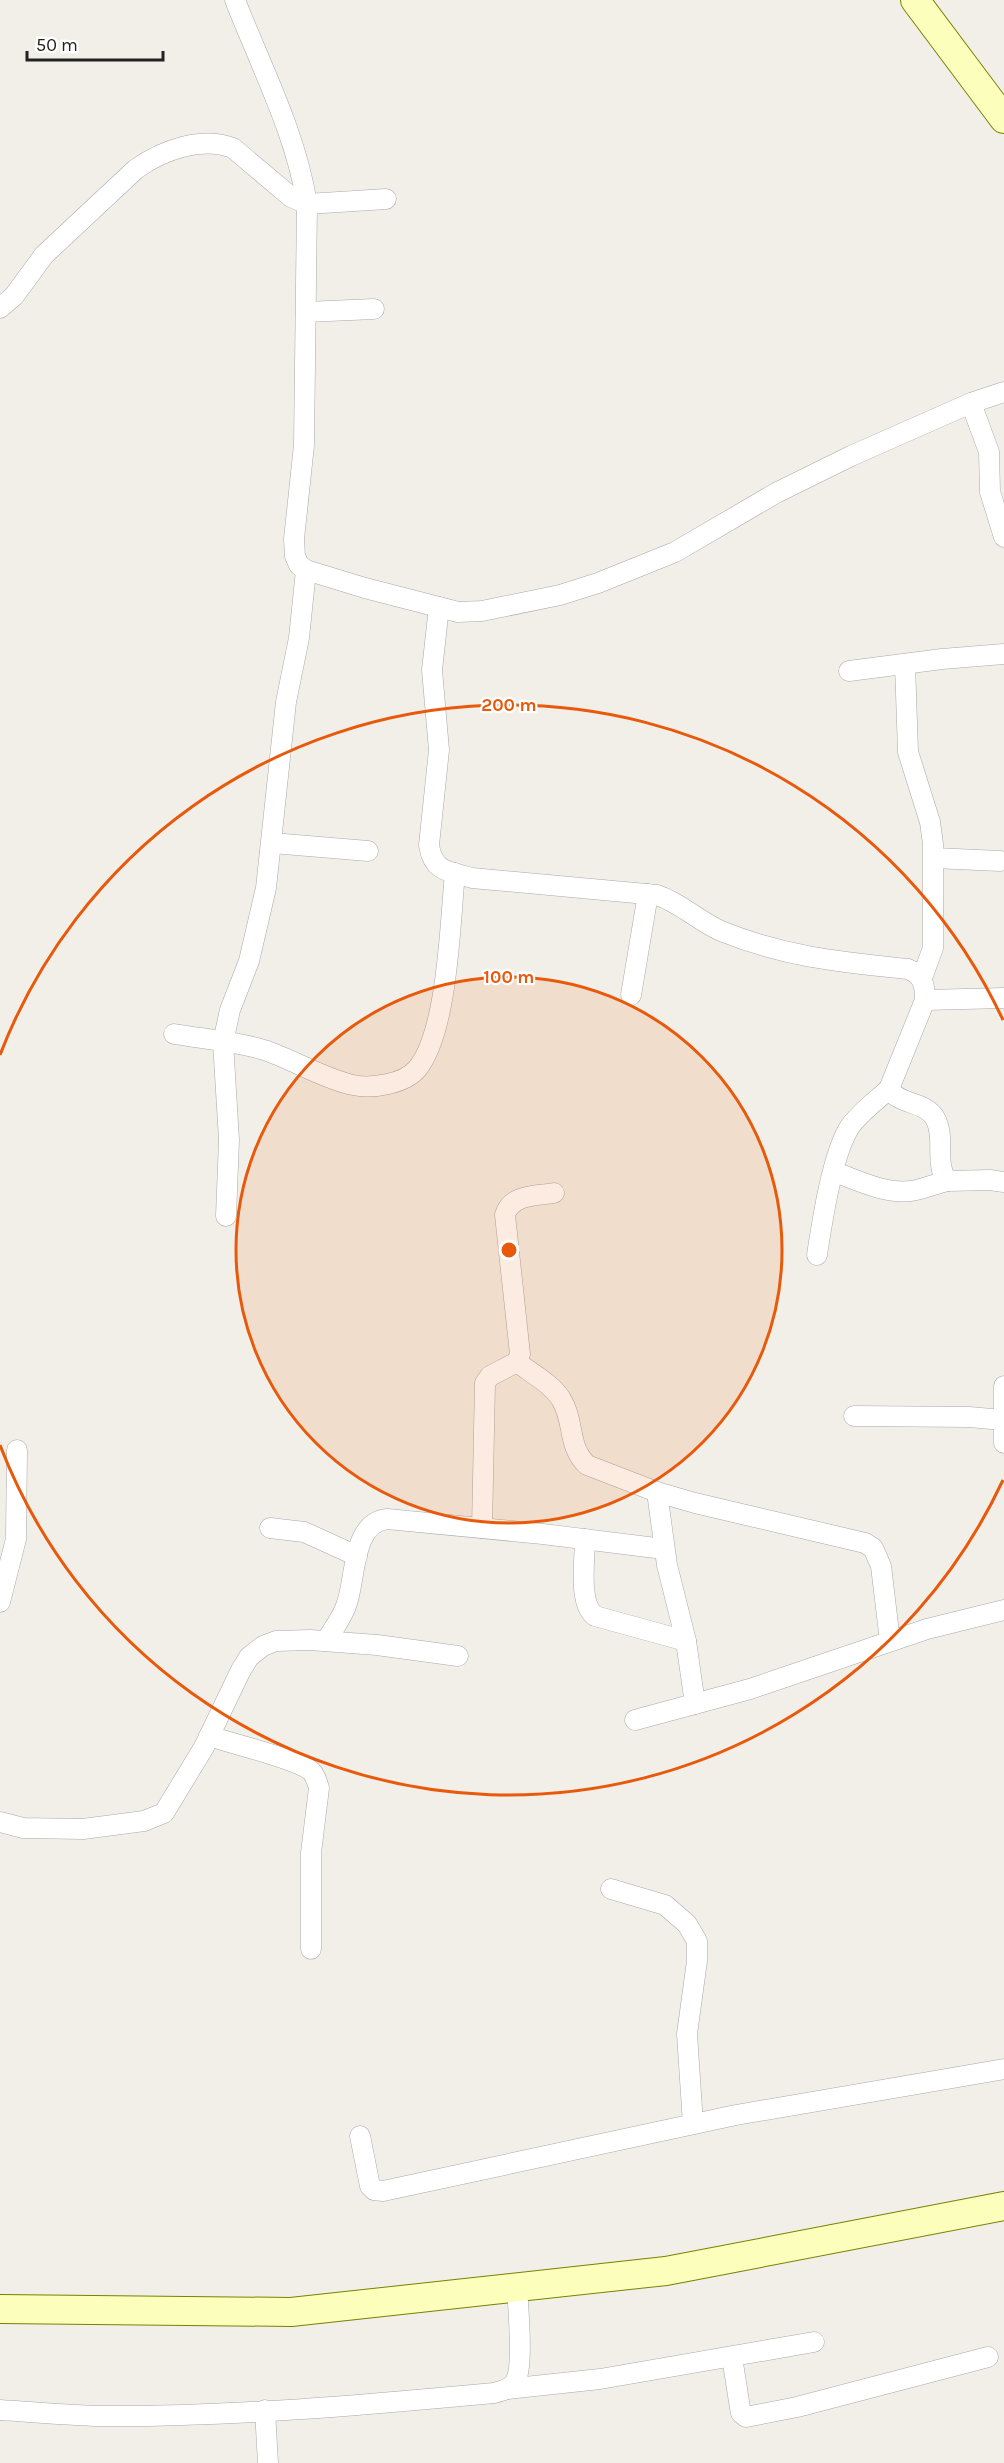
<svg xmlns="http://www.w3.org/2000/svg" width="1004" height="2463" viewBox="0 0 1004 2463" font-family="Karla,sans-serif">
  <rect width="100%" height="100%" fill="#f2efe8"/>
  <g fill="none" stroke-linecap="round" stroke-linejoin="round">
    <g stroke="#a9a9a9" stroke-width="21">
      <g id="street">
        <path d="M235,0C261,67 296,133 307,204L304,445L294,539L295,556L299,565L306,570L365,588L458,612L482,611L560,595L598,583L675,552L776,493L851,456L971,403L1004,392"/>
        <path d="M0,308L14,296L44,255L136,169C163,150 201,136 233,148L291,197L307,204L386,199"/>
        <polyline points="306,312 374,309"/>
        <polyline points="971,403 989,452 990,492 1004,537"/>
        <path d="M439,607L432,670L439,750L429,845C433,872 448,871 472,878L657,895C681,903 698,921 721,931C785,957 840,962 908,969C923,975 925,985 925,1000L889,1089C899,1105 925,1101 935,1118C946,1138 934,1163 947,1181L990,1180L1004,1182"/>
        <polyline points="905,664 908,752 930,822 933,844 933,948 922,978"/>
        <polyline points="849,671 942,659 1004,654"/>
        <polyline points="272,843 368,851"/>
        <polyline points="934,858 1000,861"/>
        <polyline points="631,995 648,894"/>
        <polyline points="925,1000 1004,998"/>
        <path d="M174,1034C203,1039 235,1041 264,1050C292,1059 324,1079 353,1085C372,1089 404,1084 417,1069C448,1032 450,922 455,873"/>
        <path d="M835,1172C859,1181 885,1194 911,1191C923,1189 935,1184 947,1181"/>
        <polyline points="226,1216 229,1140 223,1042 230,1010 249,961 266,888 286,702 299,638 306,570"/>
        <path d="M817,1255C822,1222 832,1156 849,1128C859,1113 876,1101 889,1089"/>
        <path d="M517,1362C531,1373 552,1384 561,1399C575,1421 567,1446 587,1465L657,1492L695,1503L865,1543L873,1548L881,1566L890,1641"/>
        <polyline points="1004,1386 1004,1443"/>
        <polyline points="854,1416 969,1417 1003,1420"/>
        <polyline points="657,1492 667,1565 686,1641 695,1704"/>
        <polyline points="270,1528 304,1532 357,1556"/>
        <path d="M482,1528L485,1383L490,1376L517,1362L520,1354L505,1215C511,1194 536,1196 554,1193"/>
        <path d="M585,1539C585,1559 578,1604 595,1616L686,1641"/>
        <polyline points="0,1602 16,1539 17,1450"/>
        <path d="M326,1641C333,1629 343,1617 347,1603C356,1577 352,1523 387,1519L543,1534L664,1549"/>
        <polyline points="635,1720 750,1689 927,1629 1004,1610"/>
        <path d="M209,1736C230,1743 297,1759 311,1771C316,1776 317,1782 319,1788L311,1853V1949"/>
        <polyline points="0,1822 23,1828 83,1829 144,1821 164,1813 204,1747 241,1670 249,1657 263,1646 276,1641 310,1640 377,1645 458,1656"/>
        <polyline points="611,1889 665,1905 687,1924 697,1941 697,1961 687,2034 693,2124"/>
        <polyline points="360,2136 370,2186 374,2190 383,2191 736,2115 1004,2069"/>
        <polyline points="732,2357 740,2408 741,2413 746,2417 797,2407 988,2357"/>
        <polyline points="507,2389 600,2379 814,2342"/>
        <path d="M0,2410C33,2412 67,2415 100,2416C231,2417 364,2405 494,2393C502,2391 510,2389 515,2382C524,2368 518,2306 517,2287"/>
        <polyline points="265,2410 268,2463"/>
      </g>
    </g>
    <g stroke="#778200" stroke-width="30">
      <g id="secondary">
        <polyline points="915,0 1004,119"/>
        <polyline points="0,2309 291,2312 666,2271 1004,2206"/>
      </g>
    </g>
    <use href="#street" stroke="#fff" stroke-width="20"/>
    <use href="#secondary" stroke="#fcfebb" stroke-width="28"/>
  </g>
  <circle cx="509" cy="1250" r="273" fill="#e8590c" fill-opacity=".12"/>
  <g fill="none" stroke="#e8590c" stroke-width="3">
    <circle cx="509" cy="1250" r="273"/>
    <path d="M1003 1480A545 545 0 0 1 0 1445M0 1055A545 545 0 0 1 1003 1020"/>
  </g>
  <circle cx="509" cy="1250" r="9" fill="#e8590c" stroke="#fff" stroke-width="3"/>
  <g font-size="18" text-anchor="middle" font-weight="bold" fill="#e8590c" stroke="#fff" stroke-width="4.5" stroke-linejoin="round" paint-order="stroke">
    <text x="509" y="711">200 m</text>
    <text x="509" y="983">100 m</text>
  </g>
  <path d="M27 51v9h136v-9" fill="none" stroke="#222222" stroke-width="3"/>
  <text x="36" y="51" font-size="18" fill="#222222" stroke="#ffffff" stroke-width="4.5" paint-order="stroke">50 m</text>
</svg>
